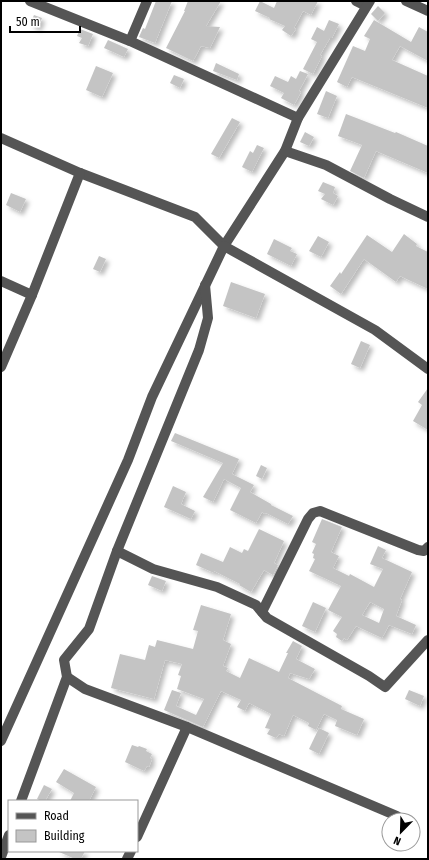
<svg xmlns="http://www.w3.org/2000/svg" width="429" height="860" viewBox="0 0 429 860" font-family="'Fira Sans Condensed',sans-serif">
  <defs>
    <filter id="shadow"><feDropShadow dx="3.5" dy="3.5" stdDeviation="2" flood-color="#0004"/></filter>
  </defs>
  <rect width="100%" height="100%" fill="#fff"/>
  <g fill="#c4c4c4" fill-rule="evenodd" filter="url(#shadow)">
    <polygon points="156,1 172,1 155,43 139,37 143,28 145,29"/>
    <polygon points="188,1 221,1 206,26 220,27 210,48 201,46 193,61 166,48 185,11 184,11"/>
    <polygon points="260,1 274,8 277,1 318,1 311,15 303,11 294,28 296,29 291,36 282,30 285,26 269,19 270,18 255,11"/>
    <polygon points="378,6 385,13 378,21 371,14"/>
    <polygon points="34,15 42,18 38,28 30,24"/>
    <polygon points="329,20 339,24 332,38 330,38 320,55 322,56 313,74 303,69 317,42 311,39 317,27 324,31"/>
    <polygon points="374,20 411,42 419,27 428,32 428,61 400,46 392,60 428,76 428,108 352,77 347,87 337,82 353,46 365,51 370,39 364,36"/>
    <polygon points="80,29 93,34 88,46 79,43 82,38 77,36"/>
    <polygon points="108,40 128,49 124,57 104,48"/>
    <polygon points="216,63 239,74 237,80 213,71"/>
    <polygon points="96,66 113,73 102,97 86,90"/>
    <polygon points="300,71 308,74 299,91 301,92 294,105 281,98 284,93 270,86 275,76 288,82 291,76 296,79"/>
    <polygon points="174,75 184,79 180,88 170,83"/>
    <polygon points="326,91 337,96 328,118 317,114"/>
    <polygon points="346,114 395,133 396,132 428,146 428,173 376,151 364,178 350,171 362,145 338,136"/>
    <polygon points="232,118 240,122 219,158 211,154"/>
    <polygon points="305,132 314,137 309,146 300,142"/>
    <polygon points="257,145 264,148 252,172 242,167 250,151 253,153"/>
    <polygon points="323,182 335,187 333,193 338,196 333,205 321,199 325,194 318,191"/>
    <polygon points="11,193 26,199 20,212 6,205"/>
    <polygon points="404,234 417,244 416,246 428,252 428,289 400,276 396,282 364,259 341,294 330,286 340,272 341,274 367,235 392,252"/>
    <polygon points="318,236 329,242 321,257 309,251"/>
    <polygon points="274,239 292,248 290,251 297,254 291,266 267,254"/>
    <polygon points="99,256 106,259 100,272 93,269"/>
    <polygon points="231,282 265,294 256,318 223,306"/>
    <polygon points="361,341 370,345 360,368 351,364"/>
    <polygon points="428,388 428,430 413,421 422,405 418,402"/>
    <polygon points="175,433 239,459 232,474 254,485 250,492 271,504 271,505 293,516 288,524 266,513 265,514 262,512 256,523 230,510 241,488 224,479 213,502 203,497 223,463 171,441"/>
    <polygon points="261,465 267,468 262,479 256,476"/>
    <polygon points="173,486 186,492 181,504 195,511 191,519 164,507"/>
    <path d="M322,519L342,527L331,552L339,556L333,568L349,576L350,574L374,587L383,569L370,564L378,546L386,550L382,558L412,572L400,599L402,600L396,616L416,625L412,634L389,625L382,638L356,626L347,640L344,638L342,641L336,637L337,634L333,631L342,617L328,610L341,586L309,571L315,559L313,558L314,554L312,553L316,544L312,542ZM370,602L384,609L379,623L362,615Z"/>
    <polygon points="259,529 284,541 274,563 278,565 273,575 264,570 251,592 239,585 240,584 214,571 214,573 196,565 201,553 223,562 230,547 242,553 244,549 248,551"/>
    <polygon points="152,576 166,581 162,591 148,585"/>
    <polygon points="313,602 326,608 315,632 302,626"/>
    <polygon points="201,605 231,614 223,640 231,644 223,666 228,668 226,671 240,678 249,658 279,672 288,653 286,653 293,641 302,646 296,659 315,669 309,679 290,673 288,678 342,706 341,709 364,719 357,735 335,726 337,720 324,714 316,730 308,726 309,723 293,715 284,736 279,734 276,738 267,734 270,729 265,728 271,714 249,703 245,711 237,707 241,700 221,691 203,727 164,710 172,690 181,693 176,706 196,715 204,699 177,689 181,676 178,675 182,664 165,660 154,699 111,688 120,654 145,660 149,645 155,647 157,640 193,649 198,631 193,630"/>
    <polygon points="409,690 424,696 420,706 405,699"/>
    <polygon points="319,728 329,733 319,754 309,749"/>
    <polygon points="132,745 138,747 139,746 147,749 146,751 152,754 150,758 152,759 149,767 147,766 144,771 125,762"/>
    <polygon points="64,769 96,787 89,801 70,801 74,793 56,782"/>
    <polygon points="44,785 52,789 45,801 42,801 37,799"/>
    <polygon points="57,851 85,851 81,859 75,859"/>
  </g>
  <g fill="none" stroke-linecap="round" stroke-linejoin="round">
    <g stroke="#555" stroke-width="10">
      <polyline points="30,1 130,41 298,118"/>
      <polyline points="356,1 366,6"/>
      <polyline points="406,1 428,11"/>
      <polyline points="130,41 147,1"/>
      <polyline points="1,138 80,173 195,217 224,246 285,151 298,118 370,1"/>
      <polyline points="285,151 326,165 390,199 428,217"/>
      <polyline points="1,281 32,295"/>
      <polyline points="1,367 32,295 80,173"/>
      <polyline points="117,551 153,569 217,587 256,605 267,618 369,676 385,687 428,640"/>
      <polyline points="262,612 308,519 313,513 320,511 418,550 424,551 428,547"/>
      <polyline points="67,677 85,689 187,727 397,816"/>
      <polyline points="1,741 128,460 152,397 224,246 375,330 428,369"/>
      <polyline points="21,801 67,677 64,660 89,629 117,551 199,350 208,318 205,285"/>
      <polyline points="137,837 187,727"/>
      <polyline points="1,857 9,835"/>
      <polyline points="127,859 131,851"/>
    </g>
  </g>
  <rect width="429" height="860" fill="none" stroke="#000000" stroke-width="4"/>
  <rect x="8" y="800" width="130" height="52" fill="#ffffff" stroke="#999999"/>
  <rect x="16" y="813" width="20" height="6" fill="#555555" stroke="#999999"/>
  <text x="44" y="820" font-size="12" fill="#000000">Road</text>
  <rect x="16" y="830" width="20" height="12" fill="#c4c4c4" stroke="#999999"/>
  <text x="44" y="840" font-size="12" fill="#000000">Building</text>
  <g transform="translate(401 832) rotate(203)"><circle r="19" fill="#ffffff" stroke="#999999"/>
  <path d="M0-3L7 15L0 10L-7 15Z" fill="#000000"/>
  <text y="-6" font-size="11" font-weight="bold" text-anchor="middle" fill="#000000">N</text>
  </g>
  <path d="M10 26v6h70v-6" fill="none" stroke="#000000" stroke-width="2"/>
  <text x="16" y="26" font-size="12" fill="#000000" stroke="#ffffff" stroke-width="3" paint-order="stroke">50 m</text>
</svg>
